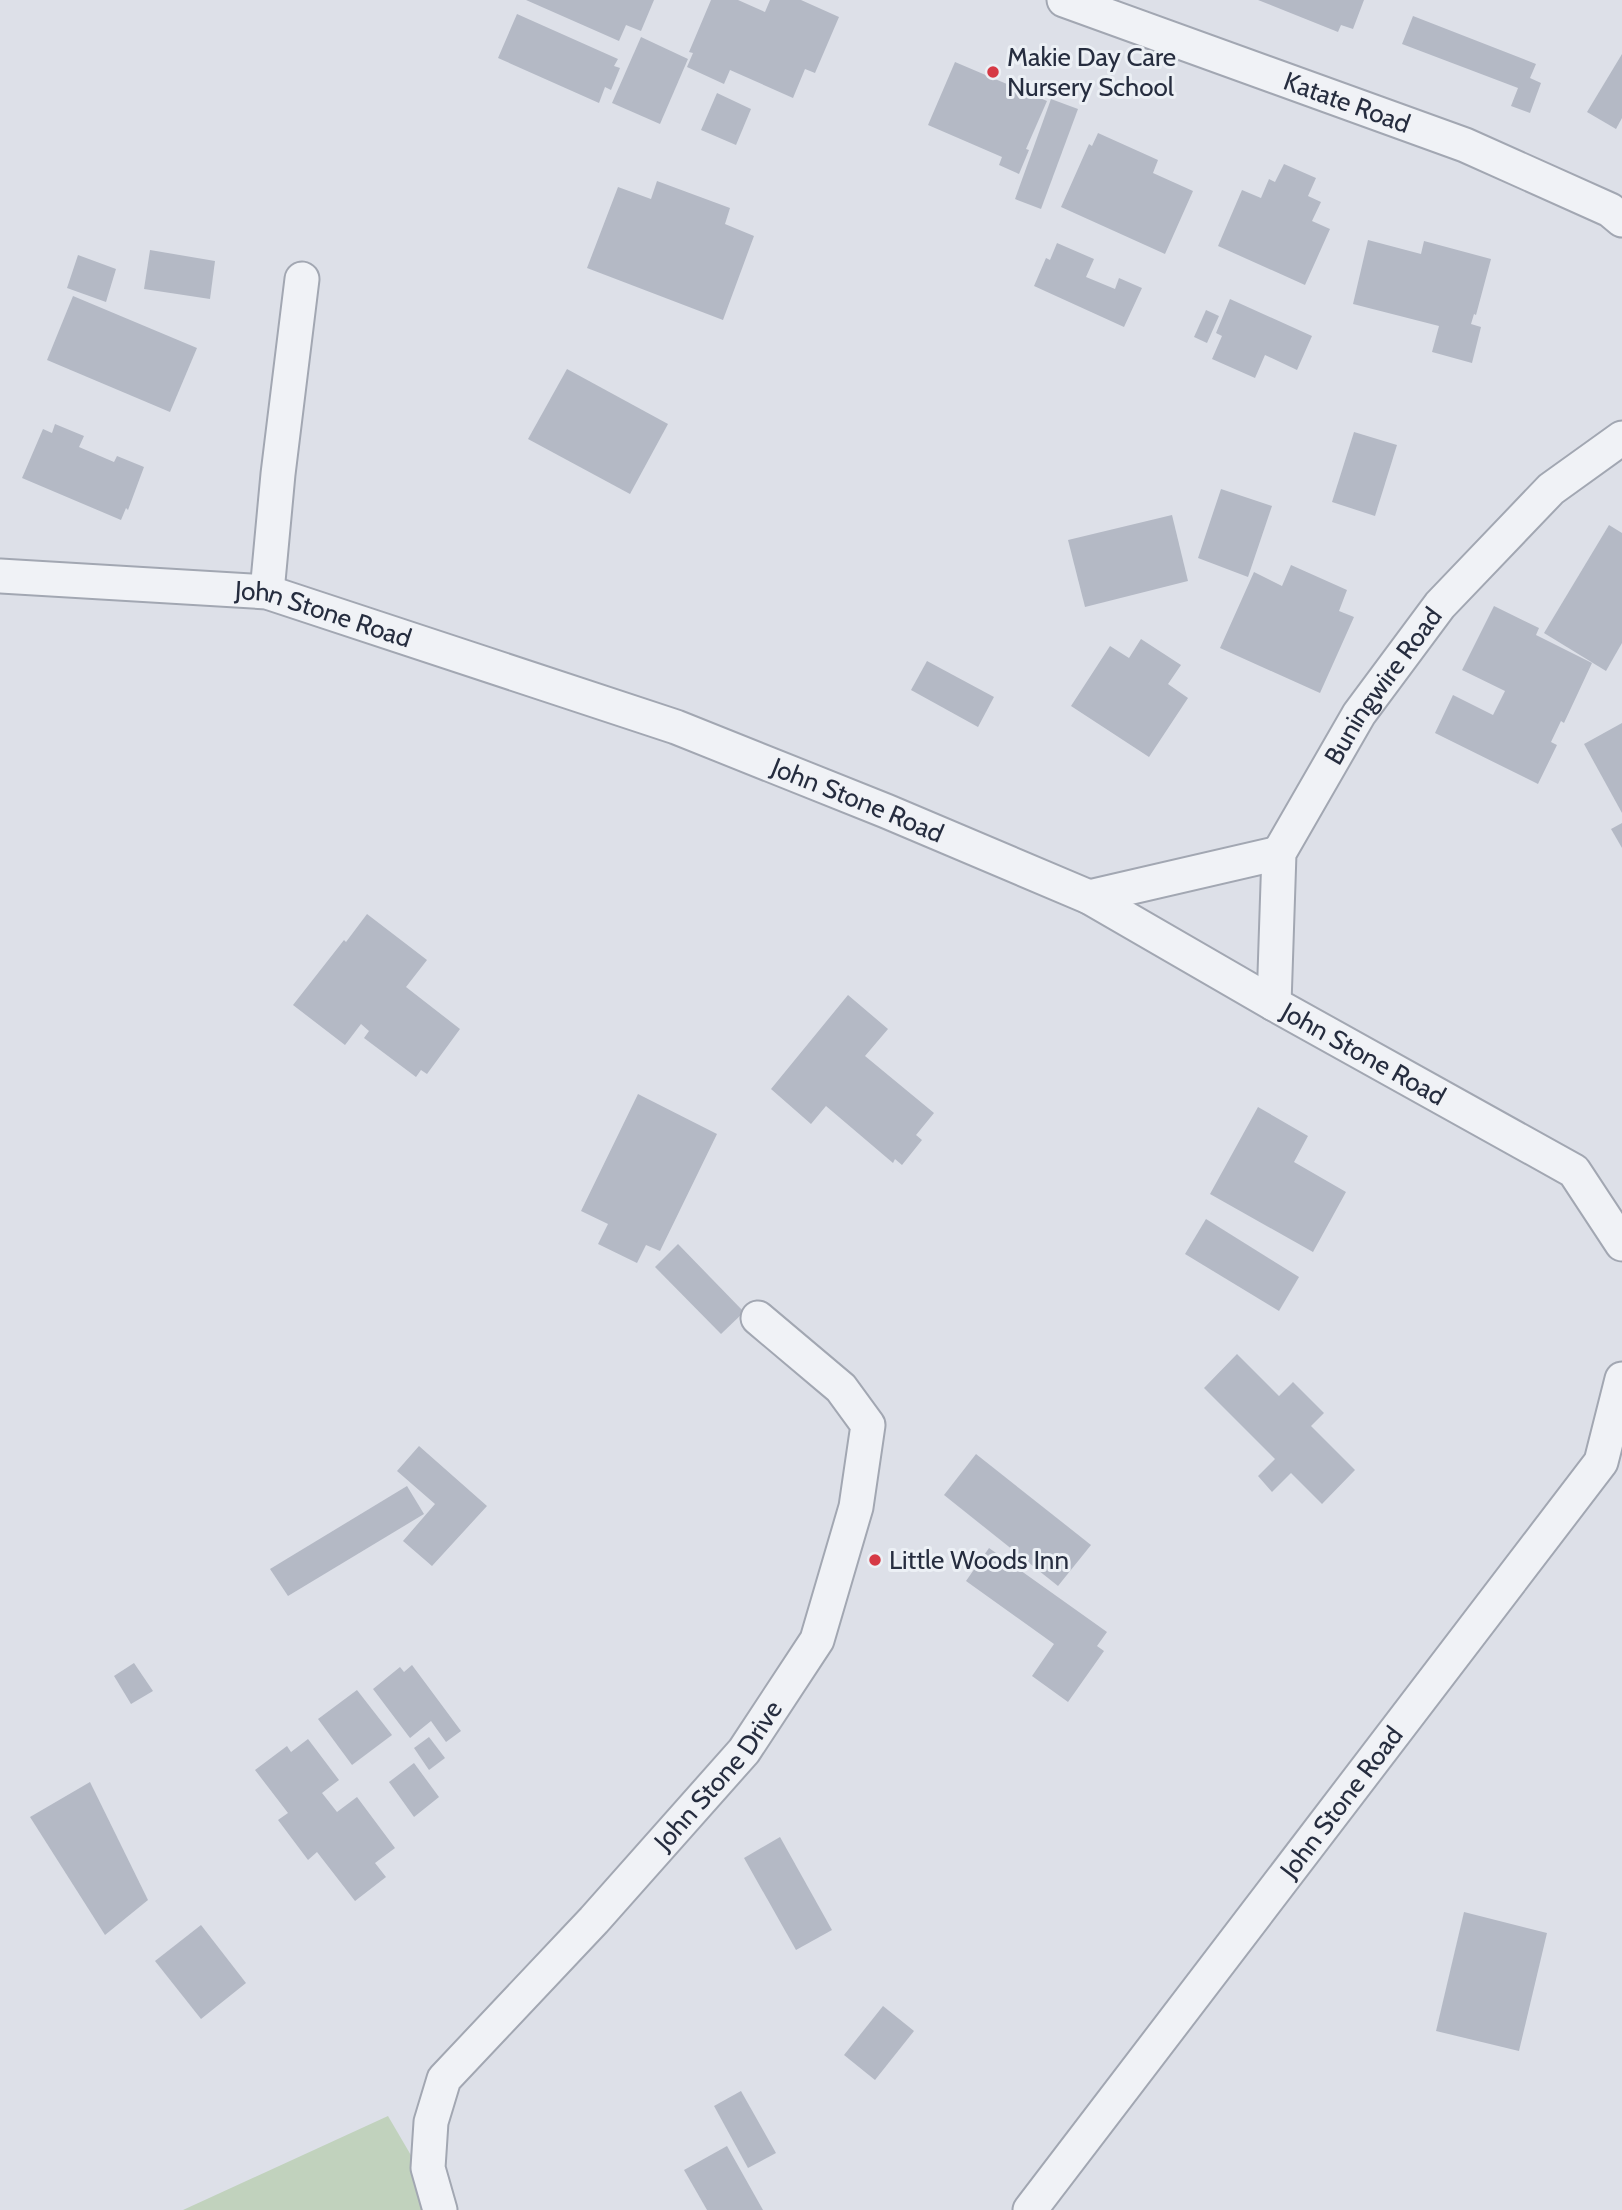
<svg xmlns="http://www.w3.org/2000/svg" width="1622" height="2210" viewBox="0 0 1622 2210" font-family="Cabin,sans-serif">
  <rect width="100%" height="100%" fill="#dde0e8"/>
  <polygon fill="#c1d2bd" points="388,2116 443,2210 183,2210"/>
  <g fill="#b4b9c5">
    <polygon points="526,0 654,0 641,31 626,25 619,41"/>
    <polygon points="711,0 738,0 765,12 770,0 801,0 839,17 815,73 805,69 793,98 730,70 724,84 687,67 693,53 689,52"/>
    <polygon points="1258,0 1364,0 1353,29 1341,25 1338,32"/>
    <polygon points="517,14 618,59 614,66 620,68 611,90 605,87 599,103 498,58"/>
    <polygon points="1413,16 1536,64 1530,78 1541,83 1530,113 1511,106 1518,88 1402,44"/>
    <polygon points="641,37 688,59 660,124 612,103"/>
    <polygon points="1622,54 1622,118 1616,129 1587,112"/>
    <polygon points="955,62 1047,101 1026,149 1029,150 1019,174 999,165 1002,157 928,125"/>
    <polygon points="717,93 751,109 736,145 701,130"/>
    <polygon points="1051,99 1078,109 1041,209 1015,199"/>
    <polygon points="1098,133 1158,160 1153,173 1193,191 1165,254 1061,207 1089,144 1092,146"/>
    <polygon points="1284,164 1316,178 1308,196 1321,202 1312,221 1330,229 1305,285 1218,246 1242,190 1261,198 1269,179 1275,182"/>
    <polygon points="657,181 730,208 725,224 754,236 723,320 587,268 618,187 651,199"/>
    <polygon points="1368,240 1421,254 1424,241 1491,259 1476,315 1474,314 1471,324 1481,327 1472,363 1432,352 1439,326 1353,304"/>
    <polygon points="1057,243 1094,259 1086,277 1115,289 1119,278 1142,288 1124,327 1034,286 1046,258 1050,260"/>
    <polygon points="150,250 215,261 210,299 144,289"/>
    <polygon points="78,255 116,269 106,302 67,288"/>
    <polygon points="73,296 197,348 170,412 47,360"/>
    <polygon points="1230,299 1312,336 1297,370 1265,355 1255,378 1212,359 1222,336 1216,333"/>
    <polygon points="1206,310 1219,316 1207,343 1194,337"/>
    <polygon points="567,369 668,424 630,494 528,439"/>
    <polygon points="55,424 84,436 79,447 114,462 117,456 144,467 128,510 126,508 121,520 22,478 43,429 52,433"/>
    <polygon points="1354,432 1397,445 1375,516 1332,502"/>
    <polygon points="1221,489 1272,506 1248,577 1198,558"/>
    <polygon points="1172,515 1188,581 1085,607 1068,540"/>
    <polygon points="1609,525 1622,533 1622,643 1606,671 1544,633"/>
    <polygon points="1291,565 1347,590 1339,611 1354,617 1320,693 1220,648 1254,572 1282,586"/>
    <polygon points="1494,606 1539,628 1536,635 1592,663 1564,723 1561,721 1551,742 1557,745 1538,784 1435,733 1453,695 1493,715 1505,691 1462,670"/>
    <polygon points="1141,639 1181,665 1168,684 1188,698 1149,757 1071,706 1110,646 1129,658"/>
    <polygon points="927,661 994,697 978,727 911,690"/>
    <polygon points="1622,723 1622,813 1584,744"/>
    <polygon points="1622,823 1622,848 1611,829"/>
    <polygon points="367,914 427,960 406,987 460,1029 427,1074 421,1070 416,1077 364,1038 369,1031 361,1024 345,1045 293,1005 344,940 346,942"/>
    <polygon points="848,995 888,1029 865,1056 934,1113 916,1135 922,1140 902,1165 895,1159 893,1163 826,1106 811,1124 771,1089"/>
    <polygon points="638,1094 717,1134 660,1251 646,1245 637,1263 598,1244 608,1224 581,1211"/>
    <polygon points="1258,1107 1308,1136 1294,1162 1346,1192 1313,1252 1210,1194"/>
    <polygon points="1206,1219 1299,1277 1279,1311 1185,1254"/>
    <polygon points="678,1244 744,1312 721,1334 655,1267"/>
    <polygon points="1237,1354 1279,1396 1293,1382 1324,1413 1311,1426 1355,1470 1322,1504 1291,1473 1272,1492 1258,1476 1275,1459 1204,1388"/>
    <polygon points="419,1446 487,1506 432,1566 403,1541 435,1504 397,1471"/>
    <polygon points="976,1454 1091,1545 1058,1586 944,1495"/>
    <polygon points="407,1486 424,1514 288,1596 270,1569"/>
    <polygon points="989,1548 1107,1632 1097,1646 1104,1651 1068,1702 1032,1676 1054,1644 966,1581"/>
    <polygon points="134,1663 153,1691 131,1704 114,1676"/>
    <polygon points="412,1665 461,1731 446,1742 431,1721 410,1738 373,1689 400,1667 404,1672"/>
    <polygon points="357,1690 392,1735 352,1765 318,1719"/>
    <polygon points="429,1737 445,1758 429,1770 414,1748"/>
    <polygon points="308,1739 339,1780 322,1793 337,1812 357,1797 395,1848 375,1863 386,1877 355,1901 317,1852 308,1860 278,1820 288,1813 255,1770 287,1746 291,1752"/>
    <polygon points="414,1763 439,1797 414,1817 389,1782"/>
    <polygon points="90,1782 148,1900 105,1935 30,1817"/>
    <polygon points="780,1837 832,1930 796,1950 744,1858"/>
    <polygon points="1464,1912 1547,1933 1519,2051 1436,2031"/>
    <polygon points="201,1925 246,1983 201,2019 155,1961"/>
    <polygon points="883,2006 914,2031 875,2080 844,2055"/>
    <polygon points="741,2091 776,2153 748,2168 714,2106"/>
    <polygon points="727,2146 763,2210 707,2210 684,2170"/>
  </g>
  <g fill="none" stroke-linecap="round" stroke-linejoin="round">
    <g stroke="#a2a7b2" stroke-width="37">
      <g id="minor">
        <path id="s1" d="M1064,0L1465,145L1610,210L1622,220"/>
        <path id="s2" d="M0,576L267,592L676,727L886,811L1089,897L1274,1004L1574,1171L1622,1244"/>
        <polyline points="267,592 278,474 302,279"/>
        <polyline points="1089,897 1279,853"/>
        <path id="s3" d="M1274,1004L1279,853L1359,714L1440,605L1551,489L1622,438"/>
        <path id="s4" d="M440,2210L428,2168L431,2122L444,2079L594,1920L744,1751L817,1640L856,1507L868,1425L841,1388L758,1318"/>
        <path id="s5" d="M1030,2210L1601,1462L1622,1379"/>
      </g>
    </g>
    <use href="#minor" stroke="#f0f2f6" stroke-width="33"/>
  </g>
  <g fill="#d63945" stroke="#ecf0f5" stroke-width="2.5">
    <circle cx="993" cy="72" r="7"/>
    <circle cx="875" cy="1560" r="7"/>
  </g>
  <g text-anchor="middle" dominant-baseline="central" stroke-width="6" stroke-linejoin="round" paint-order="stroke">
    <g font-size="26" fill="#262d3f" stroke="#ecf0f5" text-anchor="start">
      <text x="1007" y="57">Makie Day Care<tspan x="1007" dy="30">Nursery School</tspan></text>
      <text x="889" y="1560">Little Woods Inn</text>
    </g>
    <g font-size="26" fill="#262d3f" stroke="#ecf0f5">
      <text stroke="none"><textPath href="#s1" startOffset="301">Katate Road</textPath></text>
      <text stroke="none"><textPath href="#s2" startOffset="327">John Stone Road</textPath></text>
      <text stroke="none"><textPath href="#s3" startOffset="348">Buningwire Road</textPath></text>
      <text stroke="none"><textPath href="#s2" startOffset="894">John Stone Road</textPath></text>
      <text stroke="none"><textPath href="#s2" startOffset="1461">John Stone Road</textPath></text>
      <text stroke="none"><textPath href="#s4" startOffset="544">John Stone Drive</textPath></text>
      <text stroke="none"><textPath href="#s5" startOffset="513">John Stone Road</textPath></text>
    </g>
  </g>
</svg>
